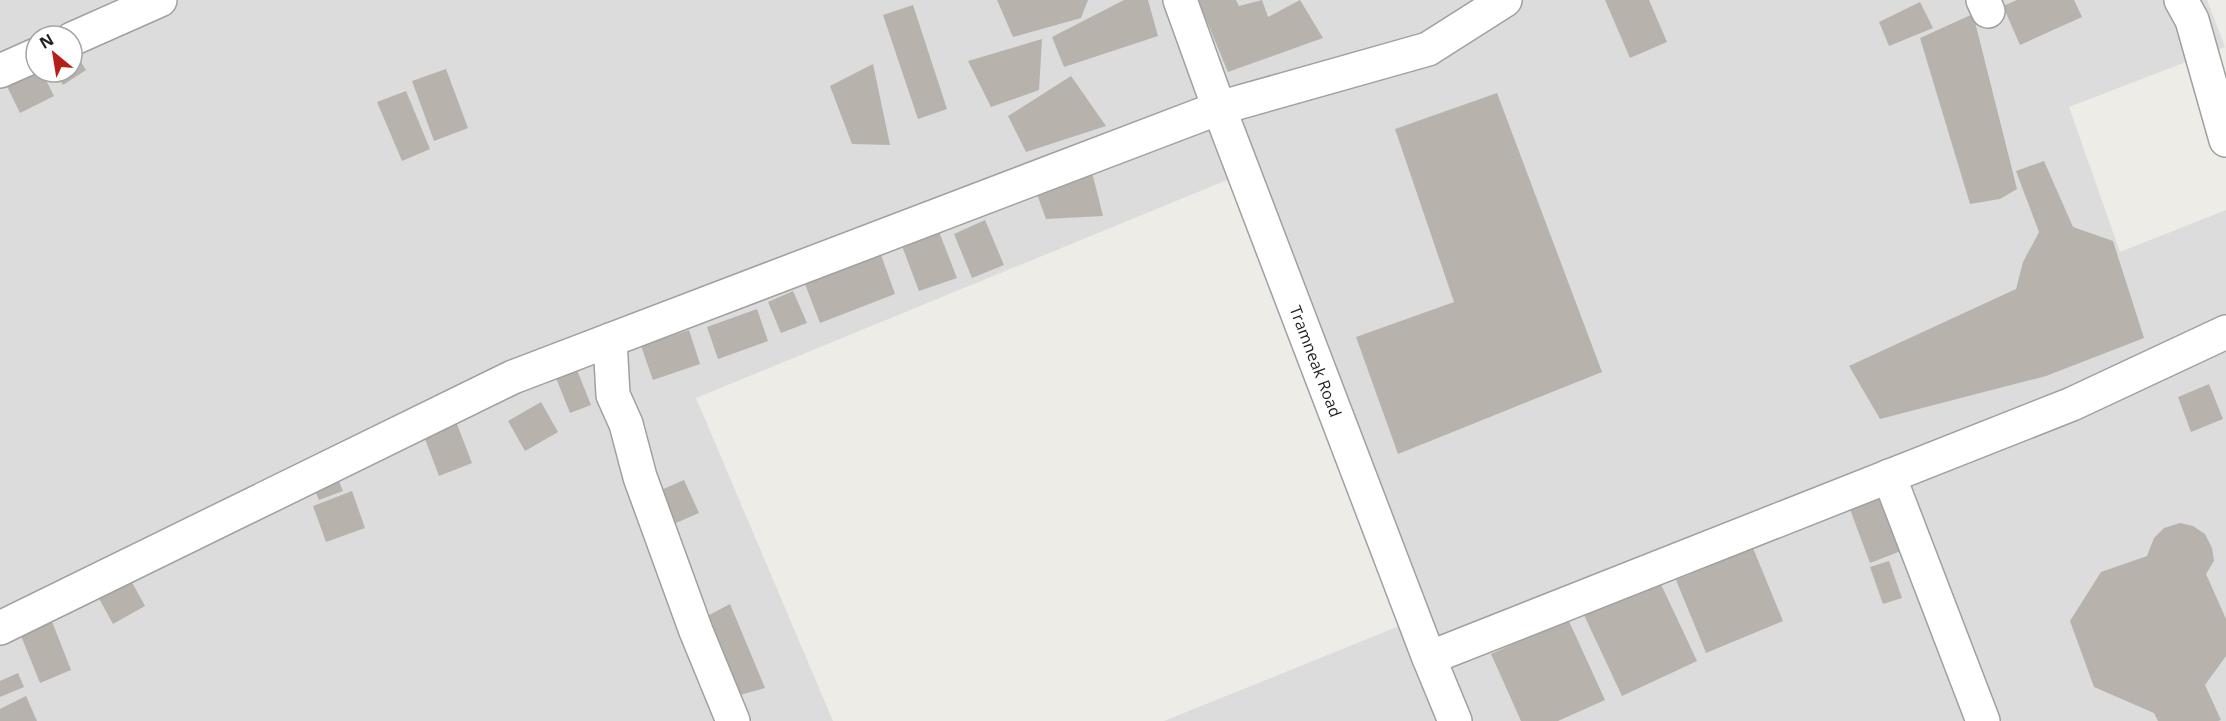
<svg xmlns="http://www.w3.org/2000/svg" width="2226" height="721" viewBox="0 0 2226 721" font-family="'Open Sans',sans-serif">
  <rect width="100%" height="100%" fill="#eeece6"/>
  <path fill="#dddcdc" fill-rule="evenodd" d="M0,0H2207L2225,47L2069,107L2120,252L2226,210V721H1164L1424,616L1254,169L696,398L833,721H0ZM36,36H72V72H36Z"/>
  <g fill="#b7b2ac">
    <polygon points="997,0 1088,0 1081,18 1013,37"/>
    <polygon points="1124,0 1148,0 1158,36 1064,67 1052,37"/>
    <polygon points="1198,0 1236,0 1239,6 1262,0 1268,17 1300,0 1323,38 1228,72"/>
    <polygon points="1605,0 1649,0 1667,42 1630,58"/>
    <polygon points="2017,0 2074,0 2082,17 2020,45 2003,6"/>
    <polygon points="1920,2 1933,28 1889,46 1879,22"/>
    <polygon points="913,5 947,109 918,119 883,15"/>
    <polygon points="1973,14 2017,189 2000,199 1970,204 1920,38"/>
    <polygon points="1042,39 1039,90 991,107 968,61"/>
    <polygon points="72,48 86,70 63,85 55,72 72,72"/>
    <polygon points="873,64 890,145 852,144 830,86"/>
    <polygon points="446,69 468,128 434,141 412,81"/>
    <polygon points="36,72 42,72 54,96 20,113 3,78"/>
    <polygon points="1071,76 1106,126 1026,152 1008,116"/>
    <polygon points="406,91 430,149 402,161 377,102"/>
    <polygon points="1497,93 1602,372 1398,454 1356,337 1454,302 1395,129"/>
    <polygon points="2044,161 2073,227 2113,241 2144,338 2046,376 1880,419 1849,366 2016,289 2023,262 2039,232 2016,171"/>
    <polygon points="1091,168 1103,216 1046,219 1034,186"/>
    <polygon points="985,220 1004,265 972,278 954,234"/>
    <polygon points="936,224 957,278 919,291 899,238"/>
    <polygon points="881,255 895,294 820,323 805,284"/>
    <polygon points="793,291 807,323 781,333 768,302"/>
    <polygon points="757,309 768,341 718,359 707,327"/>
    <polygon points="689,330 700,364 653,380 641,346"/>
    <polygon points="573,360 591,405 570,413 552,368"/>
    <polygon points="2209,384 2223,419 2191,432 2178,397"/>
    <polygon points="541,402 558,432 525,451 508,421"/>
    <polygon points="455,419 472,463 439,476 422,431"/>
    <polygon points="335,472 343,491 319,500 311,482"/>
    <polygon points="684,480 699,513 669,526 654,493"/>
    <polygon points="352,491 365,528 326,542 313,506"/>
    <polygon points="1878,492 1901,551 1870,563 1848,504"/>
    <polygon points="2180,523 2193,526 2205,534 2212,548 2214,561 2206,574 2226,619 2226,656 2205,685 2221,720 2218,721 2158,721 2154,713 2094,687 2070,621 2101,572 2147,556 2154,538 2164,528"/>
    <polygon points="1753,548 1783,621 1706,653 1676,580"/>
    <polygon points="1889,561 1902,598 1883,604 1870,567"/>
    <polygon points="129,577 145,606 113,624 97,595"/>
    <polygon points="1658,578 1697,661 1622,696 1583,613"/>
    <polygon points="730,604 765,688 733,697 694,623"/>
    <polygon points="51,619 71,670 40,683 19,631"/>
    <polygon points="1568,619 1605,700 1558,721 1521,721 1491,654"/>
    <polygon points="18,673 24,687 0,697 0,681"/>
    <polygon points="26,696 37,721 0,721 0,709"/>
  </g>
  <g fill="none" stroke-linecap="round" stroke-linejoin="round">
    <g stroke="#a0a0a0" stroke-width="36">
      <g id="minor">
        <polyline points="1983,0 1988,11"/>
        <polyline points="2181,0 2192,20 2226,140"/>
        <polyline points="72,39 160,0"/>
        <polyline points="0,71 36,55"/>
        <polyline points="610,340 613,395 626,424 640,477 696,631 733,721"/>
        <polyline points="1889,476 1983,721"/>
        <polyline points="0,628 513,377 1219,108 1428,49 1505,0"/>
        <polyline points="1429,658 2072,404 2226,332"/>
      </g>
    </g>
    <g stroke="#a0a0a0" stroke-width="36">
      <g id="tertiary">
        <path id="s1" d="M1180,0L1219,108L1429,658L1455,721"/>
      </g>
    </g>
    <use href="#minor" stroke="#fff" stroke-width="33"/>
    <use href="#tertiary" stroke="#fff" stroke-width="33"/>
  </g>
  <g text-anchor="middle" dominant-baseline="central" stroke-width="6" stroke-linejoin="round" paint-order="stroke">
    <g font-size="16" fill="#1f1f1f" stroke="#fff">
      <text stroke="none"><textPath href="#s1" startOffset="386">Tramneak Road</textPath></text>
    </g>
  </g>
  <g transform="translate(54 54) rotate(330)"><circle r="28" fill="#ffffff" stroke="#a5a5a5" stroke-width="1.5"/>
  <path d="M0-4.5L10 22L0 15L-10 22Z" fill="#b61f18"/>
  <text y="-9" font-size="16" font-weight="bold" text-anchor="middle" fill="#1f1f1f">N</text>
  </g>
</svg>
